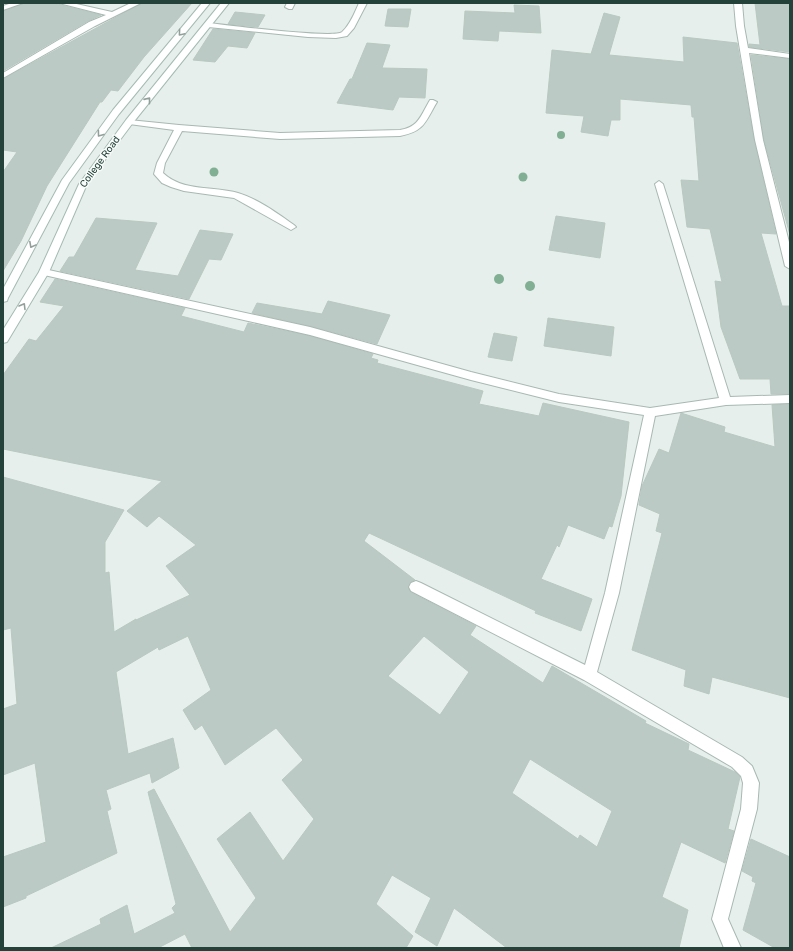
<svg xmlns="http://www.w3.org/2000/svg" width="793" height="951" font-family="Rubik,sans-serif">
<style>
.building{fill:#bbcac4;stroke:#b8c9c2;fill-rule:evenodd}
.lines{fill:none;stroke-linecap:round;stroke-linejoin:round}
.service-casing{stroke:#a8b8b2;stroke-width:2}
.minor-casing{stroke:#a8b8b2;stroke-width:2}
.secondary-casing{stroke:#a4bbb3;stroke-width:2}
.service{fill:#fff;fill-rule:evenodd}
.minor{fill:#fff;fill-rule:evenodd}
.secondary{fill:#fff;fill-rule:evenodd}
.tree{fill:#80af93}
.oneway{stroke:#92a09c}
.labels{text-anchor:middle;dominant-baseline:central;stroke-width:3;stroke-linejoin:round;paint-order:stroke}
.far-street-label{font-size:10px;fill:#24423a;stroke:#f7fbf9}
</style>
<rect width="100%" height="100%" fill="#e6efeb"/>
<path class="building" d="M24,3H53L101,15L88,21L3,71V11Z
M142,3H192L144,57L118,91L111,90L102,102H100L47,186L21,241L3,271V172L17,152L3,150V79Z
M755,3H790V52L749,47V44L760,45Z
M514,5L539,6L541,33L499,31L498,41L463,39L465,11L515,13Z
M388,9H411L408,27L385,26Z
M235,12L265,15L258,27L228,24Z
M604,13L620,17L609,55L684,62L683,37L737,43L754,140L776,234L761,233L782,306H790V394H771L770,379H740L721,327L715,281L722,282L710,229L687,227L681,180L699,181L694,117H692L691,105L620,99V120H611L608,136L581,132L584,116L546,113L552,50L591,54Z
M213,29L255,33L247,48L228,46L215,62L193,60Z
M367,43L390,45L382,68L427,69L425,98L399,97L393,110L337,103L350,79H352Z
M751,55L790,59V235L764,140Z
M556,216L605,223L600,258L549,250Z
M96,218L157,223L135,270L178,276L200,230L233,234L221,260L209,259L189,299L60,271L69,257H74Z
M55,279L185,308L181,316L244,332L248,323L310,336L373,354L371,358L378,360L377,363L483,391L479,404L539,416L543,403L629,422L621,496L612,527L609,526L604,539L568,525L559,547L557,545L541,579L592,599L581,631L535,613L536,611L369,533L364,541L415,580L410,582L408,586L410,592L476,626L470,635L543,683L552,666L646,721L645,723L689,744L688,750L735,772L740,777L728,829L734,831L725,863L681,842L662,897L688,910L679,948H507L454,908L437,946L415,932L431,898L392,875L376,904L413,936L406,948H192L185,934L158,948H51L101,924L100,919L127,905L134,934L175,913L172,908L176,904L148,792L154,789L230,932L256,898L217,839L250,812L283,861L314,819L282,780L303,760L276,728L225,765L202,725L195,730L183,710L211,690L188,636L159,650L158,647L116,672L128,754L173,738L179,768L152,783L150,773L106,790L111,809L107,811L117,853L26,896V898L3,907V857L46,842L35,763L3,775V709L17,704L11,628L3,630V477L124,510L105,542V573L109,572L114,632L136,619V620L190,595L166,566L196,545L159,516L147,527L127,511L162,481L3,449V375L29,339L36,341L64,306L40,302ZM424,636L469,672L440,715L388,676ZM530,759L612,811L597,847L580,835L578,839L512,793Z
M328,301L390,315L377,344L310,326L252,313L257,303L322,314Z
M548,318L614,327L611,356L544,346Z
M494,333L517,337L512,361L488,357Z
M790,404V698L712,677L709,694L684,686L686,670L632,650L662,533L656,531L660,514L639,505L642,486L659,449L669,453L681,413L725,427L724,432L775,447L772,405Z
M751,839L790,857V948H775L743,930L756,883L752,881L753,877L742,871Z"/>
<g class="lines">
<defs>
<path id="service" d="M287,3H295L292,9H289L285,7Z
M359,3H367L354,28L347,36L336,38L308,37L208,27L204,25L208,23C227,25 333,39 342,32C350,25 355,12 359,3Z
M430,100H433L437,102C425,122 425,131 400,136L280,139L182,131L165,163L163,173C183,192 214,186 238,193C258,199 277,213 294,225L296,227L291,230L234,198L184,191L171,187L162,183L154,174L157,163L174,130L129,124L125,122L129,120L179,125L280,133L400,130C419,127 421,115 430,100Z"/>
<path id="minor" d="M12,3H23L3,10V6Z
M59,3H72L112,12L131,3H141L95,26L3,78V73L89,22L106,15Z
M734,3H742L744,26L748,48L790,54V58L749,53L763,140L790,246V269L785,266L755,140L736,26Z
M659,181L663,184L730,397L790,395V403L726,405L655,416L619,593L597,672L742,757L752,766L759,783L757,809L728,919L741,948H724L712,919L741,809L743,783L741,776L732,767L584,680L411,591L409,587L411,583L416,581L421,583L585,665L605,593L644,415L559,402L471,380L310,335L44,275L39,272L44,269L310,327L471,372L559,394L650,408L719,398L655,184Z"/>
<path id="secondary" d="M202,3H210L119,114L69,183L8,298L7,301L3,302V289L62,180L113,110Z
M221,3H229L132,124L87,184L49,272L7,342L3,343V330L39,272L79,184L126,120Z"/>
</defs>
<use href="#service" class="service-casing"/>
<use href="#minor" class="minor-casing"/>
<use href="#secondary" class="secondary-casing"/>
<use href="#service" class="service"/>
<use href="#minor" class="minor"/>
<use href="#secondary" class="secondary"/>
</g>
<g class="tree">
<circle cx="561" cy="135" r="4"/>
<circle cx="214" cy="172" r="4.5"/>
<circle cx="523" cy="177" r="4.5"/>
<circle cx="499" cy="279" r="5"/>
<circle cx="530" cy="286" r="5"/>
</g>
<defs><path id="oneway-chevron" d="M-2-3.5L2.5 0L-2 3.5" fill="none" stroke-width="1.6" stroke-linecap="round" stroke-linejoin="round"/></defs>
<g class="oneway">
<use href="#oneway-chevron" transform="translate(181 33) rotate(130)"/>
<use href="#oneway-chevron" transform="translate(148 100) rotate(-51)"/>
<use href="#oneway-chevron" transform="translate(100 134) rotate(126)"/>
<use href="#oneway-chevron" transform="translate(32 245) rotate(118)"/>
<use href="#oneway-chevron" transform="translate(23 306) rotate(-59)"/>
</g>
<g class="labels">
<g class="far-street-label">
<text transform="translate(100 162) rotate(-54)">College Road</text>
</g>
</g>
<rect width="793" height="951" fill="none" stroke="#24423a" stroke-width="8"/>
</svg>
